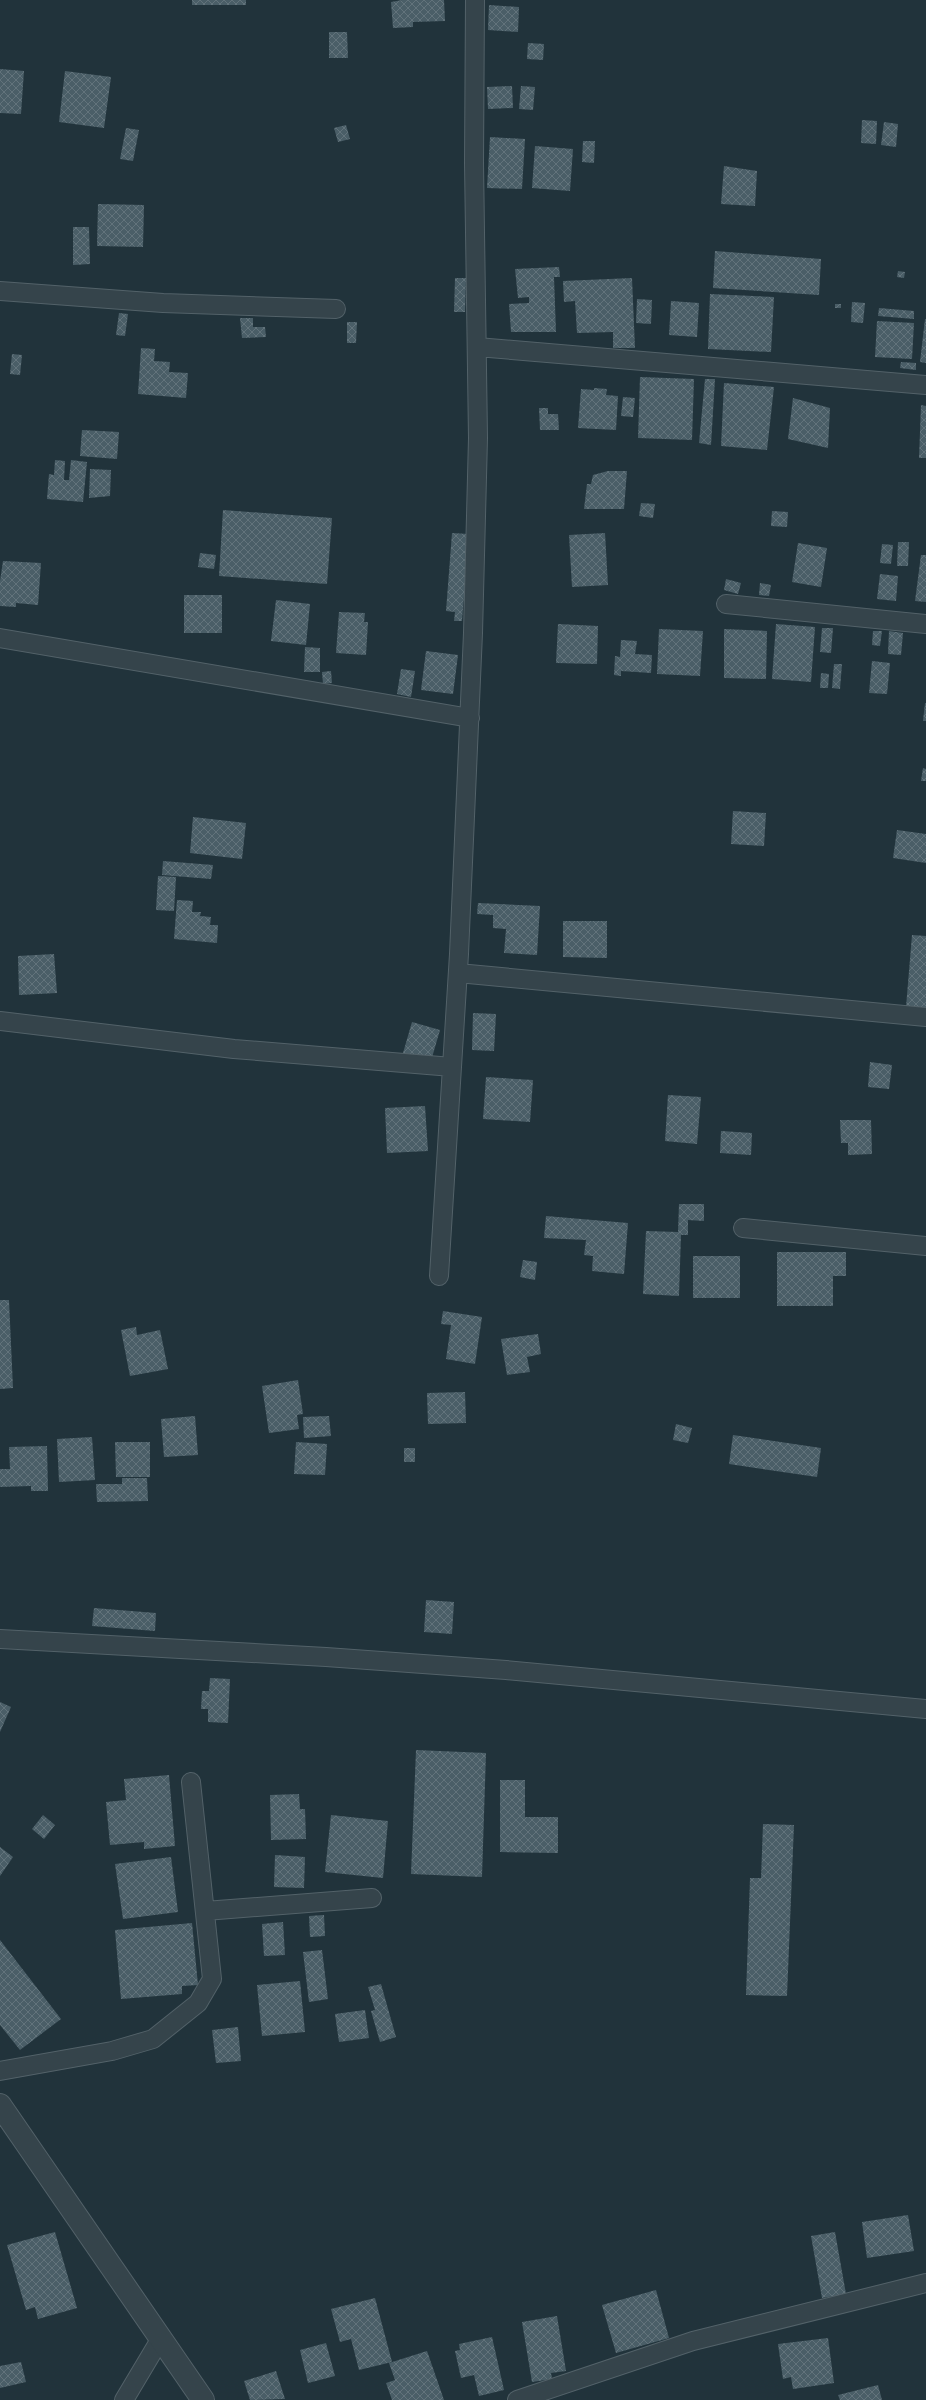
<svg xmlns="http://www.w3.org/2000/svg" width="926" height="2400" font-family="Manrope,sans-serif">
<style>
.building{fill:url(#building-cross-hatch)}
.lines{fill:none;stroke-linecap:round;stroke-linejoin:round}
.minor-casing{stroke:#536269;stroke-width:20}
.tertiary-casing{stroke:#536269;stroke-width:24}
.minor{stroke:#35444b;stroke-width:18}
.tertiary{stroke:#35444b;stroke-width:22}
</style>
<defs>
<pattern id="building-cross-hatch" width="8" height="8" patternUnits="userSpaceOnUse"><rect width="8" height="8" fill="#4a5e67"/><path d="M0 0l8 8M0 8l8-8" fill="none" stroke="#62737b"/></pattern>
</defs>
<rect width="100%" height="100%" fill="#21333b"/>
<path class="building" d="M192,0H246V5H192Z
M402,0H444L445,21L413,22V27L393,28L391,2Z
M489,5L519,7L518,32L488,30Z
M329,32H347L348,58H329Z
M528,43L544,44L543,60L527,59Z
M0,69L24,71L21,114L0,113Z
M65,71L111,77L104,128L59,122Z
M512,86L513,108L488,109L487,87Z
M521,86L535,87L533,110L519,109Z
M862,120L877,121L876,144L861,143Z
M884,122L898,124L896,147L881,145Z
M346,125L350,139L338,142L334,128Z
M126,128L139,130L133,161L120,159Z
M490,137L525,139L522,189L487,188Z
M583,141H595L594,163L582,162Z
M535,146L573,149L570,191L532,188Z
M724,166L757,171L755,206L721,204Z
M98,204L144,205L143,247L97,246Z
M73,227H89L90,264L73,265Z
M715,251L821,259L819,295L713,288Z
M559,267L560,277H554L556,332H511L509,304L529,303V297L518,298L515,269Z
M898,271L905,272L904,278L897,277Z
M455,278H466L465,312H454Z
M632,278L635,348H613V332L577,333L575,301L564,302L563,281Z
M710,294L774,297L771,352L708,349Z
M637,299L652,300L651,324L636,323Z
M671,301L699,303L697,337L669,335Z
M852,302L865,303L863,323L851,322Z
M835,304H841V308H835Z
M879,308L914,311V319L878,316Z
M119,313L128,314L125,336L116,335Z
M240,318H253V327H265L266,337L242,338Z
M925,319H926V363L920,362Z
M877,321L914,323L912,359L875,357Z
M347,322H357L356,343H347Z
M141,348L155,349L154,361L170,362L169,372L188,373L186,398L138,394Z
M12,354L22,355L20,375L10,374Z
M901,362L916,363V370L900,368Z
M640,377L694,379L692,440L638,438Z
M705,379H715L711,445L699,443Z
M724,383L774,387L767,450L721,446Z
M594,388L607,389L606,395L618,396L616,430L578,428L581,389L594,390Z
M623,397L635,398L633,417L621,416Z
M793,398L830,408L828,448L788,439Z
M921,405L926,406V458H919Z
M539,408H548V414H558L559,430H540Z
M82,430L119,432L117,459L80,456Z
M55,460L65,461L64,480H69L71,460L87,462L83,502L47,499L49,474L54,475Z
M90,469L111,470L110,496L89,498Z
M608,471H627L624,509H584L587,484H591L593,475Z
M641,503L655,504L653,518L639,516Z
M223,510L332,518L327,584L219,576Z
M772,511L788,512L787,527L771,526Z
M452,533L469,534L462,621H454L455,612L446,611Z
M605,533L608,585L572,587L569,535Z
M898,542H909L908,566H897Z
M798,543L827,548L821,587L792,582Z
M882,544L893,545L891,564L880,563Z
M200,553L216,555L214,569L198,567Z
M921,555H926V602L915,601Z
M3,561L41,563L38,605L16,603V607L0,606V581Z
M880,574L898,576L896,601L877,599Z
M726,579L741,583L738,594L724,590Z
M760,583L771,585L769,596L759,595Z
M184,595H222V633H184Z
M276,600L310,604L306,645L271,641Z
M339,612L365,613L364,622H368L366,655L336,653Z
M558,624L598,626L597,664L556,663Z
M776,624L815,627L811,682L772,679Z
M822,628H833L831,653L820,652Z
M659,629L703,631L700,676L657,674Z
M724,629L767,631L766,679L724,678Z
M873,631H882L880,646L872,645Z
M889,631L903,633L901,655L888,654Z
M621,640L637,641L635,654L652,655L651,673L621,671V676L614,675L615,656L620,657Z
M305,647L320,648V672H304Z
M426,651L458,655L453,694L421,690Z
M872,661L890,663L887,694L869,693Z
M834,664H842L840,689L832,688Z
M401,669L415,671L411,697L397,694Z
M331,671L332,683L323,684L322,672Z
M821,673L829,674L828,688H820Z
M925,703H926V721H923Z
M923,768L926,769V781H921Z
M733,811L766,813L764,846L731,844Z
M193,817L246,823L242,859L190,853Z
M897,830L926,834V863L893,858Z
M163,861L213,865L211,879L162,875Z
M158,876L176,877L174,911L156,910Z
M177,900L193,901L192,912H201L200,916L211,917L210,925H218L217,943L174,939Z
M478,903L540,906L537,955L504,953L506,929L493,928V915L477,914Z
M563,921H607V958L563,957Z
M912,935L926,936V1008L906,1007Z
M54,954L57,993L19,995L18,956Z
M473,1013L496,1014L494,1051L472,1050Z
M412,1022L440,1030L431,1061L403,1053Z
M870,1062L892,1065L889,1089L868,1087Z
M486,1077L533,1080L530,1122L483,1119Z
M668,1095L701,1097L697,1144L665,1141Z
M425,1106L428,1151L387,1153L385,1108Z
M840,1120H871L872,1154L848,1155V1143H841Z
M721,1131L752,1133L751,1155L720,1153Z
M679,1204H704V1221L688,1220V1235H681L679,1296L643,1294L646,1231L678,1232Z
M546,1216L628,1223L624,1274L592,1271L593,1256L584,1255L586,1240L544,1238Z
M777,1252H846V1276H833V1306H777Z
M693,1256H740V1298H693Z
M523,1260L537,1262L535,1280L520,1277Z
M0,1300H9L13,1388L0,1389Z
M443,1311L482,1317L475,1364L446,1359L451,1325L441,1324Z
M136,1327L137,1335L160,1330L168,1369L130,1376L121,1330Z
M538,1334L541,1354L527,1357L530,1372L507,1375L501,1339Z
M298,1380L303,1414L297,1415L299,1429L269,1433L262,1386Z
M465,1392L466,1423L428,1424L427,1393Z
M195,1416L198,1455L164,1457L161,1419Z
M329,1416L331,1436L304,1438L303,1417Z
M676,1424L692,1428L688,1443L673,1440Z
M733,1435L821,1448L817,1477L729,1464Z
M92,1437L95,1480L59,1482L57,1439Z
M115,1442H150V1477H116Z
M296,1442L327,1444L325,1475L294,1474Z
M47,1446L48,1491H31V1486L0,1487V1469H10L9,1447Z
M404,1448H415V1462H404Z
M122,1478H147L148,1501L97,1502L96,1484H122Z
M426,1600L454,1602L452,1634L424,1632Z
M94,1608L156,1613L155,1631L92,1626Z
M210,1678L230,1679L228,1723L208,1722V1709H201L202,1691H209Z
M0,1702L11,1707L0,1732Z
M416,1750L486,1753L482,1877L411,1874Z
M169,1775L175,1846L144,1849V1842L110,1845L106,1802L126,1800L124,1779Z
M500,1780H525V1817H558V1853L500,1852Z
M299,1794L300,1809H305L306,1839L271,1840L270,1795Z
M43,1815L55,1825L44,1839L32,1829Z
M331,1815L388,1821L383,1878L325,1872Z
M763,1824L794,1825L787,1996L746,1995L750,1878H761Z
M0,1847L13,1857L0,1876Z
M275,1855L305,1857L304,1888L274,1887Z
M171,1857L178,1912L123,1919L115,1864Z
M324,1915L325,1936L310,1937L309,1916Z
M283,1922L285,1955L264,1956L262,1924Z
M192,1923L198,1985L182,1986V1994L121,1999L115,1930Z
M0,1940L61,2019L20,2050L0,2025Z
M322,1950L328,1999L309,2002L303,1952Z
M300,1981L305,2032L262,2036L257,1985Z
M381,1984L396,2037L380,2042L371,2011L375,2010L368,1987Z
M365,2010L369,2038L339,2042L335,2014Z
M238,2027L241,2061L216,2063L212,2030Z
M908,2215L914,2251L867,2258L862,2222Z
M55,2232L77,2308L38,2319L35,2307L26,2310L7,2245Z
M835,2232L846,2294L822,2298L811,2236Z
M656,2290L669,2338L616,2353L602,2305Z
M375,2298L392,2362L359,2370L351,2339L340,2342L331,2309Z
M557,2316L566,2371L551,2373L552,2379L532,2382L522,2322Z
M492,2337L504,2390L479,2396L474,2375L461,2378L455,2351L460,2350L459,2344Z
M828,2338L834,2383L793,2389L791,2377L783,2379L778,2344Z
M326,2343L335,2376L308,2383L300,2350Z
M427,2351L444,2400H392L386,2383L395,2380L389,2363Z
M21,2362L26,2382L0,2388V2366Z
M276,2371L285,2399L250,2400L244,2381Z
M878,2385L882,2400H840L838,2395Z"/>
<g class="lines">
<defs>
<path id="minor" d="M0,291L163,303L336,309
M477,347L926,385
M726,604L926,624
M0,638L470,718
M458,973L926,1017
M0,1021L234,1049L452,1067
M743,1228L926,1246
M439,1276L459,954L473,633L478,438L474,163L475,0
M0,1639L326,1657L506,1670L926,1709
M205,1911L372,1898
M0,2071L112,2051L153,2039L198,2003L212,1979L191,1782
M124,2400L161,2338
M517,2400L693,2341L926,2283"/>
<path id="tertiary" d="M0,2105L203,2400"/>
</defs>
<use href="#minor" class="minor-casing"/>
<use href="#tertiary" class="tertiary-casing"/>
<use href="#minor" class="minor"/>
<use href="#tertiary" class="tertiary"/>
</g>
</svg>
